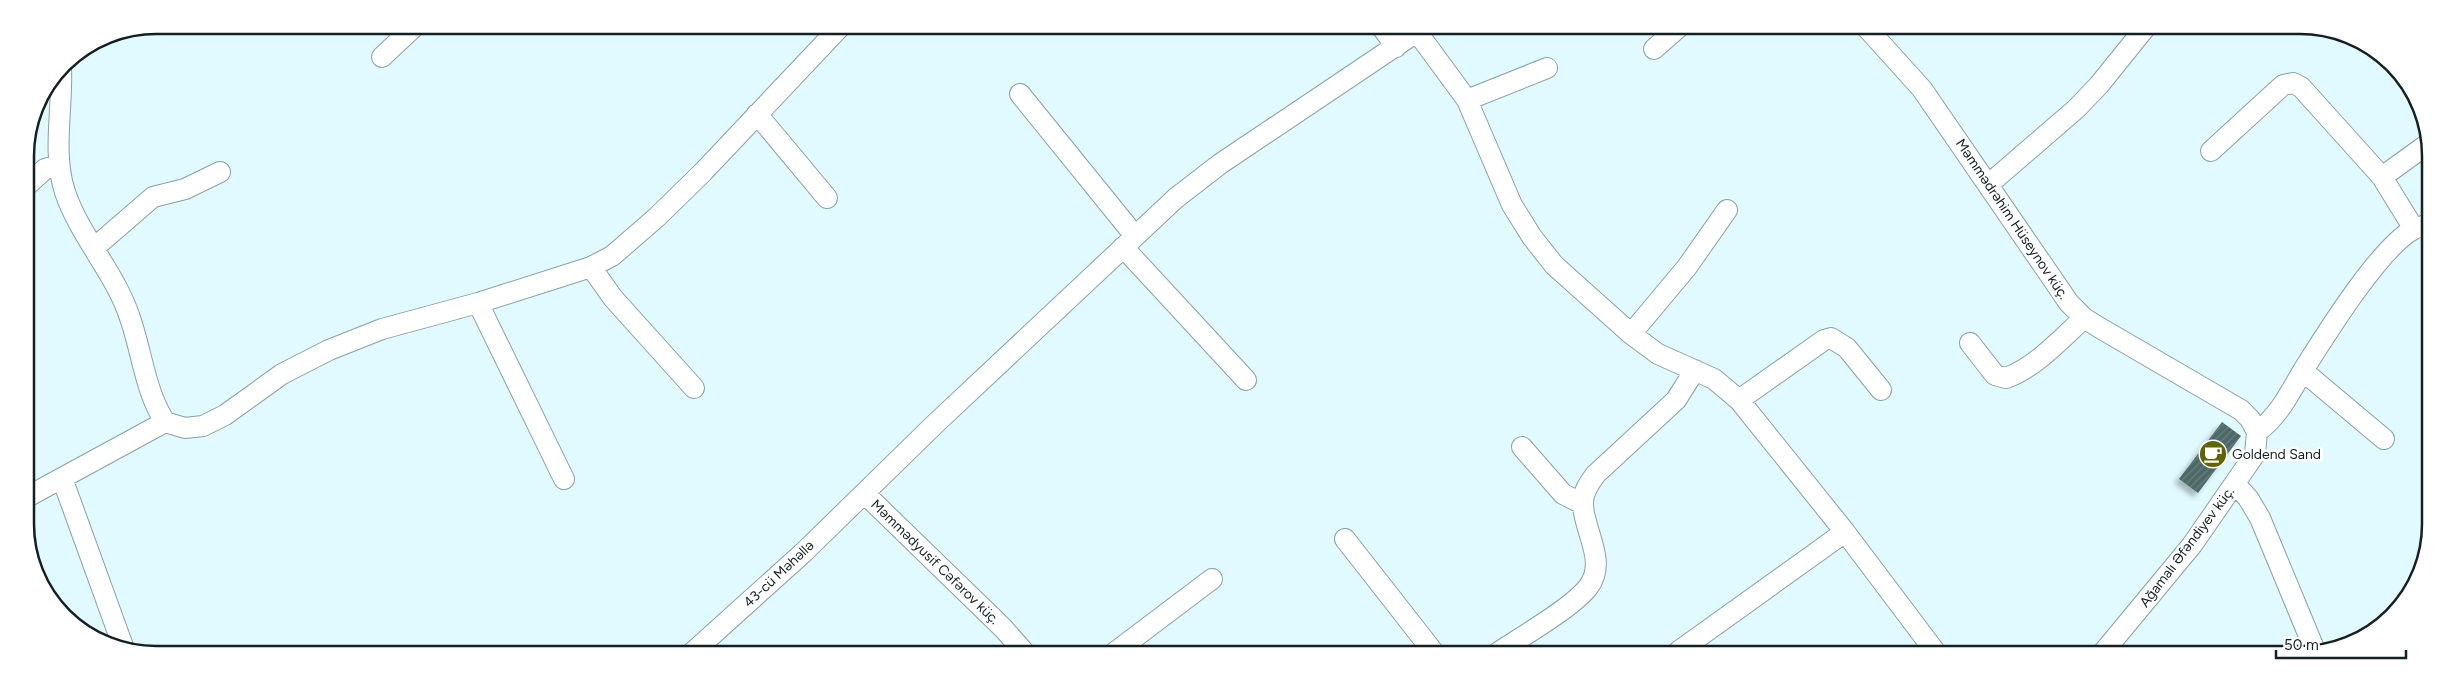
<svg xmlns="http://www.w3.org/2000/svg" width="2456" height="680" font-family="Figtree,sans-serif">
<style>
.building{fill:url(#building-hatch);filter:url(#shadow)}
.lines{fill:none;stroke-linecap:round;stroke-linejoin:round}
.street-casing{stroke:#85a2a8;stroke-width:22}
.street{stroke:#fff;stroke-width:20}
.labels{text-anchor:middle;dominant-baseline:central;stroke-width:5;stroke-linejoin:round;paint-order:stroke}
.street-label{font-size:14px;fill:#142022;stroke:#fff}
.poi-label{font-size:14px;fill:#142022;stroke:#fff;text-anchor:start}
.rim{fill:none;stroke:#142022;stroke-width:2.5}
</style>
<defs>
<pattern id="building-hatch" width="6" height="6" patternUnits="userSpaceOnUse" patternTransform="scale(1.25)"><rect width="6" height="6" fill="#4c6967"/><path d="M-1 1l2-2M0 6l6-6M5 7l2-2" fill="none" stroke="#677e7c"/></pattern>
<filter id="shadow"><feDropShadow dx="-4.5" dy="4.5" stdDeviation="2.5" flood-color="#0004"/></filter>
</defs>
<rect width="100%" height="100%" fill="#e1faff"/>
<path class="building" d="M2222,422L2241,436L2198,493L2179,479Z"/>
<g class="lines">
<defs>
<path id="street" d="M1381,26L1396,47
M1866,27L1922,89L2069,303L2084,318L2100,328L2241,410L2250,419L2257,432L2255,454L2192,545L2101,655
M1417,32L1467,100L1512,205L1532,237L1554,265L1631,334L1658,354L1714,379L1739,400L1845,532L1937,654
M1654,49L1679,27
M382,57L416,25
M61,67C63,108 52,153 65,192C80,237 115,272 130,318C142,352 145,391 165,422
M1020,94L1135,236
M1467,100L1547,68
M757,114L827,198
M2211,151L2283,85L2293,83L2301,87L2382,177L2414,229
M2382,177L2429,143
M1989,184L2076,109L2099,85L2145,28
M25,187L45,169L58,165
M1123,247L1246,380
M94,248L153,197L185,189L220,172
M591,267L613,298L694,388
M478,303L564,479
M1631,334L1687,267L1727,210
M1970,343L1995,375L2006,378C2036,367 2061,339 2084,318
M2303,371L2384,439
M1739,400L1824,340L1831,338L1847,348L1881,390
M2257,432C2280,415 2290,392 2304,369C2326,334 2380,247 2414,229C2418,227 2424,226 2429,224
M1522,447L1563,494L1583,504
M62,478L124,649
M2235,484L2248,498L2260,518L2316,653
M865,494L1003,628L1025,653
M27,497L165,422L185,428L203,426L225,415L282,374L329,350L382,329L478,303L591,267L612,256L657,217L703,172L841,26
M1345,539L1435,654
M1679,651L1845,532
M692,653L804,552L935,424L1176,198L1220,164L1424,27
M1114,653L1212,579
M1496,654C1519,638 1574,607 1589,586C1607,561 1584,531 1583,505C1582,493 1589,483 1596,474L1676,400L1695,370"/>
</defs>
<use href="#street" class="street-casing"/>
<use href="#street" class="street"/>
</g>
<defs>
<symbol id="cafe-disc" viewBox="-11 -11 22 22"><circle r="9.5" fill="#5f6501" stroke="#fff"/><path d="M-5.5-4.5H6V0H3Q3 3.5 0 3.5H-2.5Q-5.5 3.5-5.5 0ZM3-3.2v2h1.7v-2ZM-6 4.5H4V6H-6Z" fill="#fff"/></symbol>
</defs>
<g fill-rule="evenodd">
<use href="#cafe-disc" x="2197" y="438" width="32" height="32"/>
</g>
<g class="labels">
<g class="street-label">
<text transform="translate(2012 219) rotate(56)">Məmmədrəhim Hüseynov küç.</text>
<text transform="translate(2187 547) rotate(-53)">Ağamalı Əfəndiyev küç.</text>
<text transform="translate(935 562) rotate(44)">Məmmədyusif Cəfərov küç.</text>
<text transform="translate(779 574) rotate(-43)">43-cü Məhəllə</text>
</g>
<g class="poi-label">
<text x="2232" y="454">Goldend Sand</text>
</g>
</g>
<path d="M0 0H2456V680H0ZM156 34H2300A122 122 0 0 1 2422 156V524A122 122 0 0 1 2300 646H156A122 122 0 0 1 34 524V156A122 122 0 0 1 156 34Z" fill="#fff" fill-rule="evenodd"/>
<path class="rim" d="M156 34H2300A122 122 0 0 1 2422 156V524A122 122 0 0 1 2300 646H156A122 122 0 0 1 34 524V156A122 122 0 0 1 156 34Z"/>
<path d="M2276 650v8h130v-8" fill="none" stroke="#142022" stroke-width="2.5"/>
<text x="2284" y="650" font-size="15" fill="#142022" stroke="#ffffff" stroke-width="4" paint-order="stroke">50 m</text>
</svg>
